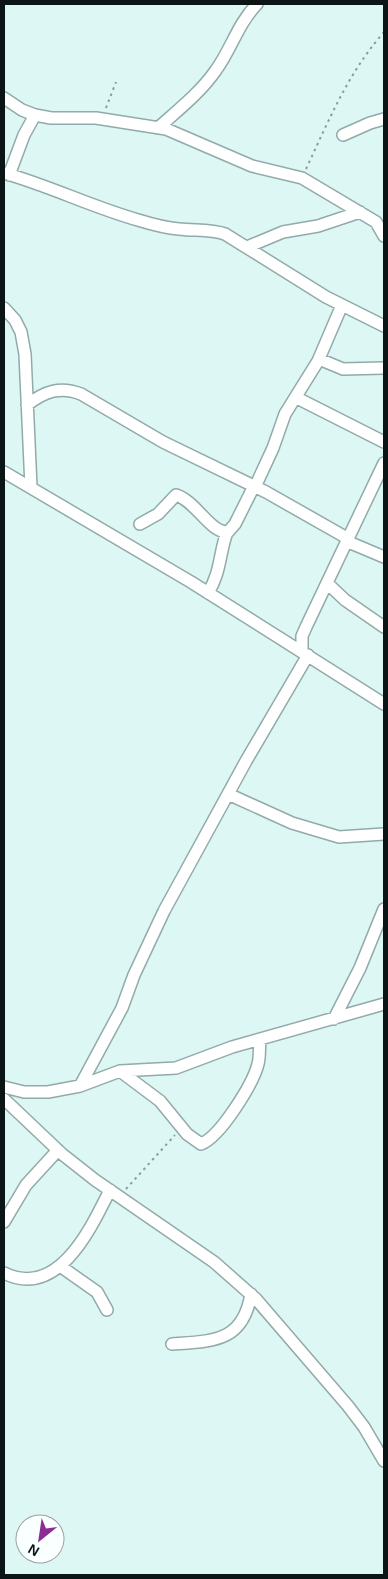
<svg xmlns="http://www.w3.org/2000/svg" width="388" height="1579" font-family="Arial,sans-serif">
<style>
.lines{fill:none;stroke-linecap:round;stroke-linejoin:round}
.minor-casing{stroke:#92aaa9;stroke-width:14}
.path{stroke:#899c9b;stroke-width:2;stroke-dasharray:2.5 4;stroke-linecap:butt}
.minor{stroke:#fff;stroke-width:11}
</style>
<rect width="100%" height="100%" fill="#ddf7f5"/>
<g class="lines">
<defs>
<path id="minor" d="M4,98L22,110L35,115L51,118H96L166,129L252,166L302,178L376,222L384,236
M158,128C178,110 201,92 216,70C232,48 237,25 257,4
M343,135L370,123L384,119
M4,173C50,186 92,207 138,220C151,224 166,228 179,229C195,231 210,229 225,234L326,297L384,326
M9,175L24,135L35,115
M247,247L283,232L318,226L360,212
M4,308L15,320L21,332L25,354L31,487
M319,359L343,369L384,368
M297,398L384,442
M27,405C45,391 60,386 81,394L163,442L266,492L347,538
M4,472L191,582L384,704
M255,487L273,448L285,414L318,361L342,305
M140,524L158,514L176,495C196,501 210,533 228,532L235,524L254,486
M346,541L384,557
M327,583L345,600L384,627
M208,593C221,572 219,554 227,532
M302,652V636L306,627L384,463
M228,794L292,823L339,837L384,834
M334,1019L360,968L384,909
M120,1071L160,1101L187,1134L201,1144C220,1137 253,1084 258,1064C260,1057 259,1048 260,1040
M80,1086L122,1008L134,975L164,911L246,761L308,655
M4,1087L24,1092H48L80,1086L120,1071L176,1068L232,1047L384,1004
M4,1099L62,1154L95,1180L214,1262L256,1299L348,1406L364,1427L384,1461
M4,1222L26,1185L58,1150
M60,1266L97,1292L107,1310
M4,1273C58,1300 91,1228 110,1190
M172,1344C214,1341 243,1342 251,1294"/>
</defs>
<use href="#minor" class="minor-casing"/>
<path class="path" d="M106,108L116,82
M306,169C329,120 348,73 384,32
M126,1189L175,1135"/>
<use href="#minor" class="minor"/>
</g>
<rect width="388" height="1579" fill="none" stroke="#0c1515" stroke-width="10"/>
<g transform="translate(40 1539) rotate(210)"><circle r="24" fill="#faffff" stroke="#9ba1a1"/>
<path d="M0-4L9 19L0 12L-9 19Z" fill="#8c2d97"/>
<text y="-8" font-size="14" font-weight="bold" text-anchor="middle" fill="#0c1515">N</text>
</g>
</svg>
